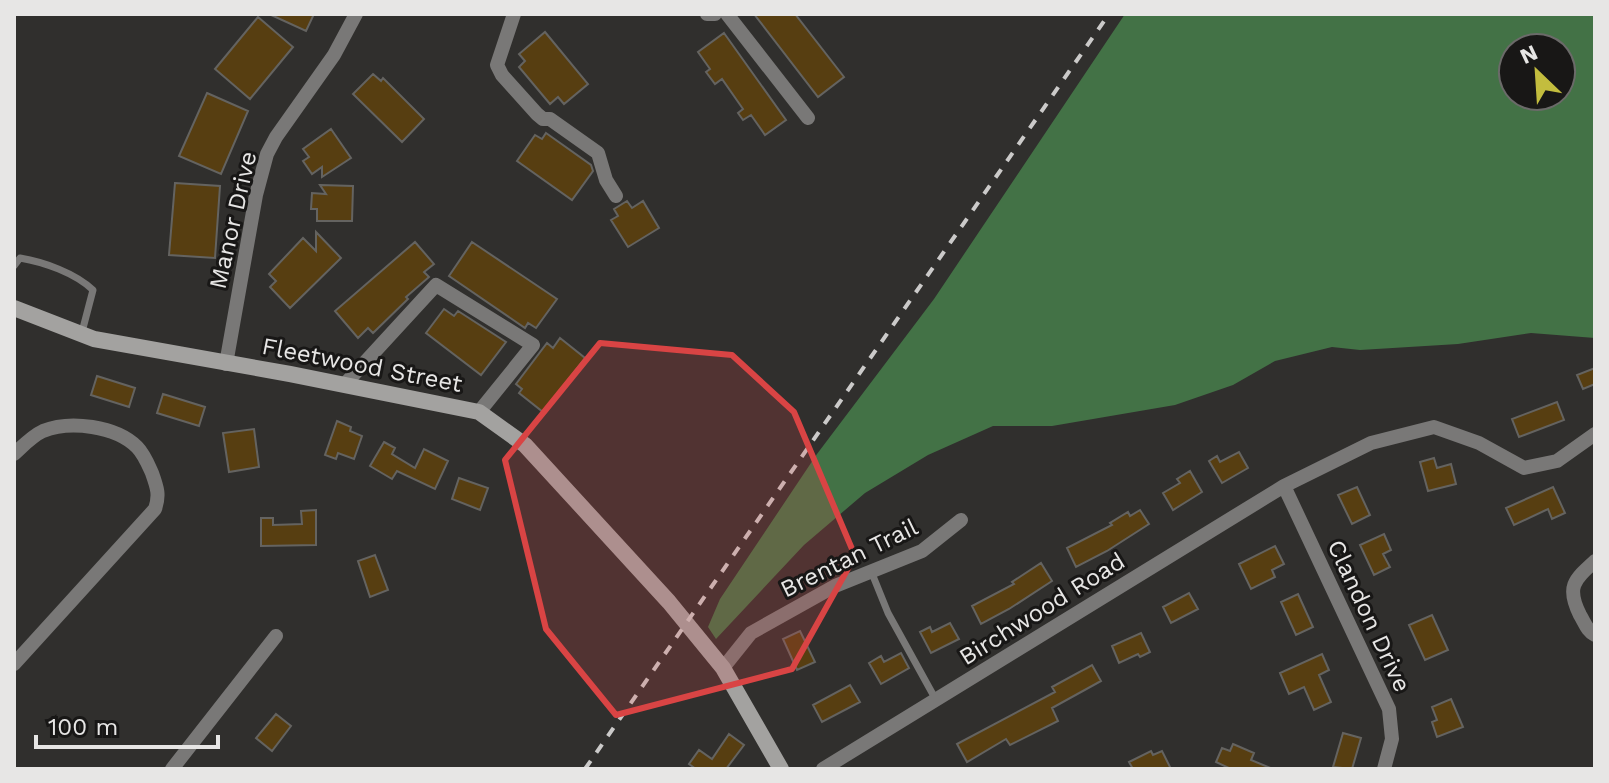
<svg xmlns="http://www.w3.org/2000/svg" width="1609" height="783" font-family="'Work Sans',sans-serif">
<style>
.forest{fill:#437246;fill-rule:evenodd}
.building{fill:#573e11;stroke:#646360;stroke-width:2}
.lines{fill:none;stroke-linecap:round;stroke-linejoin:round}
.lane{stroke:#797877;stroke-width:7}
.street{stroke:#797877;stroke-width:14}
.secondary{stroke:#a3a2a0;stroke-width:16}
.rail{stroke:#cbcac9;stroke-width:4;stroke-dasharray:10 10;stroke-linecap:butt}
.marked{fill:#d94444;fill-opacity:0.2;stroke:#d94444;stroke-width:6;stroke-linejoin:round}
.labels{text-anchor:middle;dominant-baseline:central;stroke-width:6;stroke-linejoin:round;paint-order:stroke}
.street-label{font-size:24px;fill:#e7e6e5;stroke:#181716}
</style>
<rect width="100%" height="100%" fill="#302f2d"/>
<path class="forest" d="M1125,14H1595V338L1531,333L1458,344L1360,350L1332,347L1275,361L1233,385L1175,405L1052,426H993L928,455L865,493L804,545L716,639L708,627L720,599L817,454L934,299ZM1513,48H1561V96H1513Z"/>
<path class="building" d="M269,14H314L306,31Z
M754,14H795L844,77L818,97Z
M258,17L293,47L250,99L215,69Z
M545,32L588,84L564,104L558,97L550,104L519,67L525,61L519,54Z
M724,33L786,120L765,135L751,115L743,120L738,113L743,109L722,79L715,84L706,72L710,69L698,52Z
M373,74L381,81L383,78L424,119L402,142L353,94Z
M207,93L248,111L221,174L179,156Z
M331,129L351,158L322,177V167L312,174L303,161L309,157L303,149Z
M546,133L591,165L593,171L572,200L517,161L535,135L542,139Z
M175,183L220,186L215,258L169,255Z
M320,185L353,186L352,221H317V209H311L312,193L326,194Z
M627,201L632,208L643,201L659,228L628,247L611,220L618,216L614,209Z
M316,232L341,258L290,308L270,287L276,281L269,274L303,238L316,251Z
M415,242L434,264L424,272L429,277L406,297L408,299L373,333L368,328L358,338L335,311Z
M472,242L557,299L536,328L528,323L525,328L449,276Z
M444,309L454,316L458,311L506,342L481,375L426,333Z
M560,338L585,358L543,412L519,393L522,389L516,384L547,343L553,348Z
M1595,368V384L1583,389L1577,375Z
M97,376L135,388L129,407L91,395Z
M163,394L205,407L199,426L157,413Z
M1557,402L1564,420L1519,437L1512,419Z
M337,421L351,427L350,431L362,436L354,459L338,453L336,459L325,455Z
M254,429L259,467L229,472L223,433Z
M384,442L395,448L392,454L415,468L424,449L448,461L435,489L397,471L392,479L370,466Z
M1239,452L1248,468L1222,483L1209,461L1217,456L1220,462Z
M1434,458L1437,468L1451,464L1456,484L1428,491L1420,462Z
M1190,471L1202,492L1173,510L1163,493L1180,483L1177,479Z
M459,478L488,488L480,510L452,499Z
M1357,487L1370,515L1352,524L1338,495Z
M1553,487L1565,513L1552,519L1548,509L1514,525L1506,508Z
M316,510V545L261,546V518H273V525L302,524L301,511Z
M1140,510L1149,524L1107,551L1076,567L1067,548L1112,525L1110,523L1128,512L1130,516Z
M1384,534L1391,550L1383,554L1390,567L1374,575L1360,545Z
M1275,546L1284,564L1272,570L1275,577L1251,589L1239,564Z
M375,555L388,590L370,597L358,561Z
M1041,563L1052,581L1009,609L981,624L972,606L1014,584L1012,582Z
M1189,593L1198,609L1171,623L1163,607Z
M1298,594L1313,627L1296,635L1281,602Z
M1432,615L1448,650L1425,660L1409,625Z
M950,623L959,639L931,653L920,632L930,627L932,632Z
M800,631L815,662L797,670L783,639Z
M1141,633L1150,652L1140,657L1138,654L1119,663L1112,646Z
M901,653L909,668L881,684L869,663L881,656L884,662Z
M1322,654L1329,670L1319,675L1331,702L1314,710L1304,687L1289,694L1280,673Z
M1092,665L1101,681L1052,708L1058,721L1010,745L1006,739L967,762L957,744L1055,692L1052,687Z
M850,685L860,702L822,722L813,705Z
M1451,699L1463,727L1437,737L1432,722L1437,720L1432,707Z
M276,714L291,726L272,751L256,738Z
M1343,733L1361,738L1352,769L1333,767Z
M729,734L744,745L726,769H696L689,764L699,750L712,759Z
M1233,744L1254,753L1251,760L1273,769H1231L1216,762L1222,748L1230,751Z
M1151,751L1153,755L1162,751L1171,769H1133L1129,762Z"/>
<g class="lines">
<path class="lane" d="M14,266L20,258C44,262 75,273 93,290L82,332
M871,571L888,613L936,700"/>
<path class="street" d="M514,14L497,65L502,75L537,114L543,119H550L598,153L606,180L616,196
M707,14H715
M727,14L808,118
M226,364L256,195L267,154L276,137L334,55L356,14
M345,384L436,285L533,345L479,412
M14,454C23,446 32,436 43,431C70,420 116,426 137,447C144,454 148,464 152,473C157,487 160,495 155,509L14,664
M1284,486L1389,709L1392,739L1384,769
M1595,561C1574,580 1566,587 1580,615C1585,623 1587,631 1595,635
M723,668L751,633L835,586L922,551L961,520
M172,769L276,636
M823,769L1284,486L1371,443L1434,427L1479,443L1524,468L1557,461L1595,434"/>
<path class="secondary" d="M14,308L94,339L290,374L479,412L525,445L669,602L723,668L781,769"/>
<path class="rail" d="M585,769L1109,14"/>
</g>
<path class="marked" d="M600,343L732,355L794,412L855,556L792,669L616,715L546,629L505,460Z"/>
<g class="labels">
<g class="street-label">
<text transform="translate(233 220) rotate(-77)">Manor Drive</text>
<text transform="translate(362 365) rotate(11)">Fleetwood Street</text>
<text transform="translate(849 558) rotate(-26)">Brentan Trail</text>
<text transform="translate(1042 609) rotate(-32)">Birchwood Road</text>
<text transform="translate(1369 616) rotate(65)">Clandon Drive</text>
</g>
</g>
<rect width="1609" height="783" fill="none" stroke="#e7e6e5" stroke-width="32"/>
<g transform="translate(1537 72) rotate(335)"><circle r="38" fill="#181716" stroke="#6b6a69" stroke-width="2"/>
<path d="M0-6L14 30L0 20L-14 30Z" fill="#c3bd3e"/>
<text y="-12" font-size="22" font-weight="bold" text-anchor="middle" fill="#e7e6e5">N</text>
</g>
<path d="M36 735v12h182v-12" fill="none" stroke="#e7e6e5" stroke-width="4"/>
<text x="48" y="735" font-size="24" fill="#e7e6e5" stroke="#181716" stroke-width="6" paint-order="stroke">100 m</text>
</svg>
